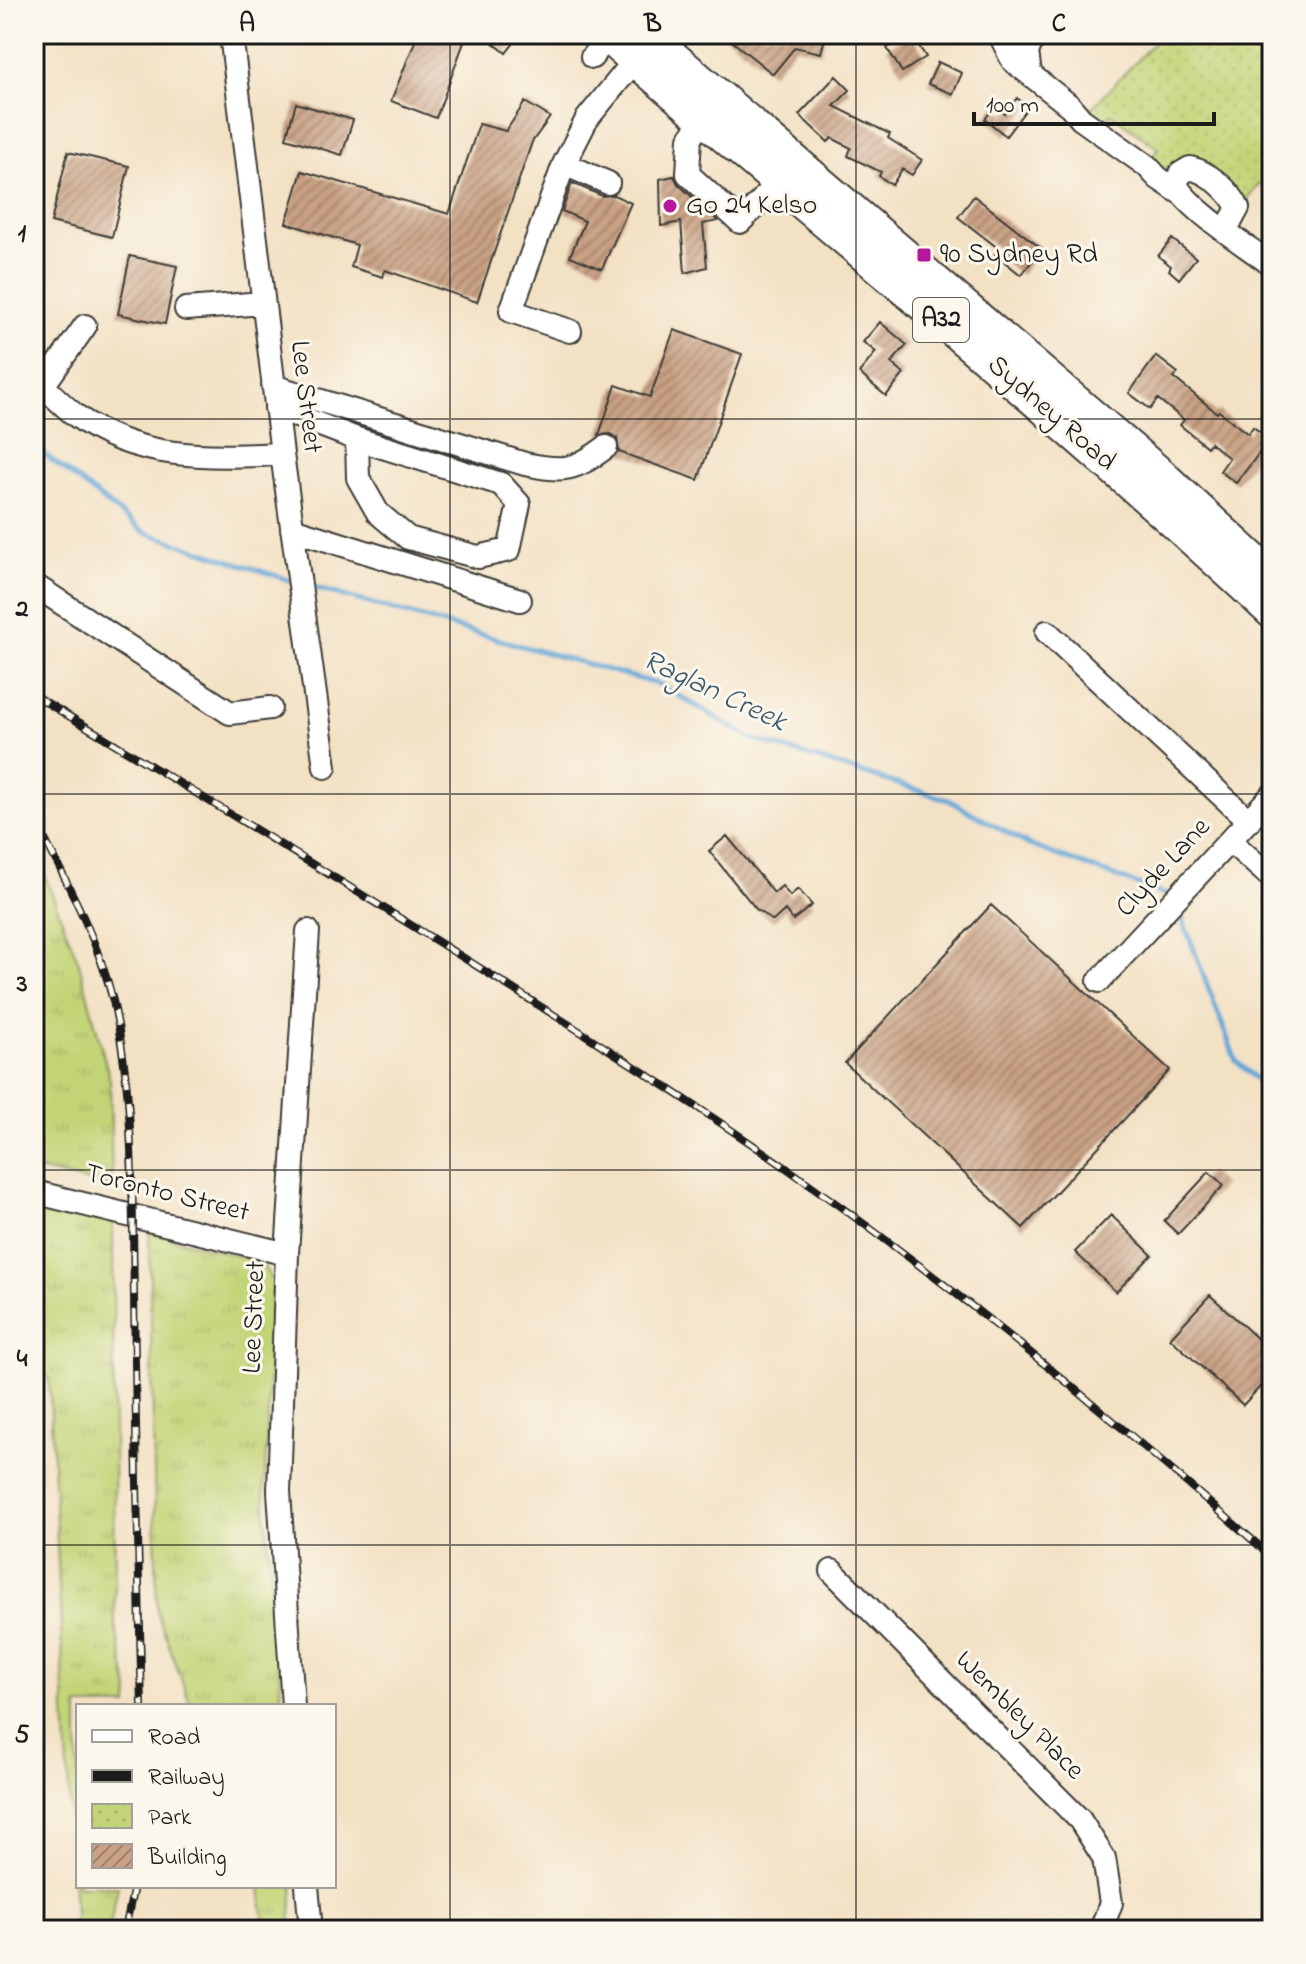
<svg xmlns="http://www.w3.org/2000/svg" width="1306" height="1964" font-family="'Indie Flower',sans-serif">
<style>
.grass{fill:url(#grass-tufts);stroke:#707849;stroke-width:2}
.park{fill:url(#park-dots);stroke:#707849;stroke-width:2}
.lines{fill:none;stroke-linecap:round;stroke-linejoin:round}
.stream{stroke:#63a5d7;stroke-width:5}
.building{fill:url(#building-hatch)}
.minor-casing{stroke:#3c3a35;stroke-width:26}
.highway-casing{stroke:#3c3a35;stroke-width:36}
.minor{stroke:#fff;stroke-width:22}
.highway{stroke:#fff;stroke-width:32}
.rail-casing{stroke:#1c1c1c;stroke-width:8}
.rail{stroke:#fbf7ec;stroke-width:5;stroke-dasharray:15;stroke-linecap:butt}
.grid{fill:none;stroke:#1c1c1c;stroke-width:2;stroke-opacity:0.55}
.poi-dot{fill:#b5179e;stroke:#fbf7ec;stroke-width:3}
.labels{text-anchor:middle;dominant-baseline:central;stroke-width:6;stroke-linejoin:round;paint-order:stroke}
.shield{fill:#fbf7ec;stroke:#5f5e5a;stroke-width:2}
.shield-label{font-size:26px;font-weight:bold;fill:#1c1c1c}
.poi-label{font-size:28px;fill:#1c1c1c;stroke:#fbf7ec;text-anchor:start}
.street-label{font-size:28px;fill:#1c1c1c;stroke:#fbf7ec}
.water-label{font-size:30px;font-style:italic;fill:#3c5a70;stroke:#fbf7ec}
.neatline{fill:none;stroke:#1c1c1c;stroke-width:3}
.grid-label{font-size:26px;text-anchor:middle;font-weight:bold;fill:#1c1c1c}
</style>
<defs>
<pattern id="grass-tufts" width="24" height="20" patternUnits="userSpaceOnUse" patternTransform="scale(2)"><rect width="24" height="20" fill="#c3d476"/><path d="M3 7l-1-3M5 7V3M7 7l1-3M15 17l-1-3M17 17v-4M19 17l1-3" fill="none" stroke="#a7b566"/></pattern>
<pattern id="park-dots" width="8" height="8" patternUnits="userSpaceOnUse" patternTransform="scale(2)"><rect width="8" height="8" fill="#c3d476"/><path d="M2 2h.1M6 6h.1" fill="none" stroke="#a7b566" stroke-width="1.8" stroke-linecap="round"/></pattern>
<pattern id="building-hatch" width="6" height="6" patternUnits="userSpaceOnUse" patternTransform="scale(2)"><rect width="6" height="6" fill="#c9a184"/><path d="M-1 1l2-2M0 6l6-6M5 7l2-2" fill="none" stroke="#a2826b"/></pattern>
</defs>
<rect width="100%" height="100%" fill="#fbf7ec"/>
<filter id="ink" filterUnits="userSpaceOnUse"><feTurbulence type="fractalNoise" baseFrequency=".0125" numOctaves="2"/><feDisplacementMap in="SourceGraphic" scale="16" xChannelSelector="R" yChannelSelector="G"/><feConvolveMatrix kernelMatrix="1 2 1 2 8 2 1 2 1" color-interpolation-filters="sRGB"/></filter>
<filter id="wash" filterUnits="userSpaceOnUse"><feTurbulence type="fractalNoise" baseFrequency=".006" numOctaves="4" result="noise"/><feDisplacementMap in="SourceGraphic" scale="32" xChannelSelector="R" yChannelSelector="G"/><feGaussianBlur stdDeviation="1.8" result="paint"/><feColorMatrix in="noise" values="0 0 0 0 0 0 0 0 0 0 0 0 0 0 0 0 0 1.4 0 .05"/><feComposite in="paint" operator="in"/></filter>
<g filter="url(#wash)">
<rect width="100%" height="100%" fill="#f3e1c4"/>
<path class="grass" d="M34,848L79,963L110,1080L112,1187L34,1169Z
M49,1207L113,1221L115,1625L129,1690L128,1706H78V1886H118L109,1930H72L75,1917L49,1378L34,1367V1211Z
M149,1232L260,1262L274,1281L264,1493L282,1706H191L157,1612Z
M260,1886H294L290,1924C280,1930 274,1932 264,1925Z"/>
<path class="park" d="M1162,34H1272V171L1238,208L1233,197L1174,169L1147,166L1158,148L1111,114L1098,131L1081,119Z"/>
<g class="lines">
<path class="stream" d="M34,446L144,532L292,581
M305,585L661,685L750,738L949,800L1029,845L1169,896
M1177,905L1236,1061L1272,1093"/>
</g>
<g id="blocks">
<path class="building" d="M418,34H467L436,118L391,101Z
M482,34H521L506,53Z
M723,34H826L821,53L795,47L773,74Z
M911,34L926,57L902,72L887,48Z
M938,62L962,73L953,94L928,84Z
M836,76L850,90L834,106L890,134L888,138L922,160L912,175L902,169L892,185L879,176L881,172L848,156L851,148L832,138L828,142L799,115Z
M1017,98L1028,107L1006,136L985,119L995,106L1005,114Z
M525,102L550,117L532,142L477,302L385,270L383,277L351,267L357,245L286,223L302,171L449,214L479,124L506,131Z
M296,103L353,120L342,155L286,138Z
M68,152L129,166L112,237L51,222Z
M674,176L678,184L718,221L703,224L707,267L685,273L681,222L661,226L660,179Z
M572,183L602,196L614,195L631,203L602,269L570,256L585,221L562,211Z
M974,196L1042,249L1021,275L995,254L999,249L958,217Z
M1172,239L1196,258L1179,279L1169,270L1171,266L1158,256Z
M130,256L177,266L165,324L118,314Z
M880,322L907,345L891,363L904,374L886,396L859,373L876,352L863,342Z
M674,330L742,354L698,480L619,452L617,438L611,434L599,435L616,385L650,397Z
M1156,356L1178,373L1174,378L1217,413L1219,411L1248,434L1253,427L1270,439L1236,483L1220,471L1229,458L1210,443L1207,447L1180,425L1184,420L1158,399L1150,409L1129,393Z
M727,836L774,893L782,886L790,896L798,889L812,905L793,920L785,910L773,921L756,909L709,851Z
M991,905L1170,1070L1023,1228L845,1063Z
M1209,1172L1224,1185L1178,1234L1164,1221Z
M1111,1215L1152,1255L1116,1292L1075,1252Z
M1210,1295L1272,1352V1374L1243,1405L1170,1338Z"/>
</g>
</g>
<g filter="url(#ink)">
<use href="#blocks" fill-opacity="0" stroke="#3c3a35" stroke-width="2"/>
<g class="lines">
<defs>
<path id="minor" d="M231,34L282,454L325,767
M1002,34L1003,41L1013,61L1070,106L1081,119L1147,166L1158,178L1182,194
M592,57L608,36
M1030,73L1027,53L1034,34
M703,119L690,138L688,174L740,222L763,199L776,182
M564,164L608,183
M1226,230L1238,208C1230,190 1208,172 1190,168L1180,174L1176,185C1191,211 1247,246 1272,265
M186,309L263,303
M570,331L511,311L564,164L587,119L635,60
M34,378C48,390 61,404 75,415C137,461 209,457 282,454
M43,386L85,326
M273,386L525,464C564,472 574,471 606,447
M276,408L357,439L501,484L519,504L509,550L478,557L408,538L378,513L358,478L357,439
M292,529L520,600
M34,585L230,713L270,708
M1047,632L1249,821
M1230,841L1272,878
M1099,981L1272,795
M34,1192L287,1254
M832,1571L1080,1820L1104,1858L1111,1903L1101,1930
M293,1706L279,1491L287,1254L308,931
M307,1886L311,1930"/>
<path id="highway" d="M605,34C827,227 1057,411 1272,612
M646,34L1159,473L1272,577"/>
</defs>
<use href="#minor" class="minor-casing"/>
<use href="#highway" class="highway-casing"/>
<use href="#minor" class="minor"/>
<use href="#highway" class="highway"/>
<defs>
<path id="rail" d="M34,695C188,788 342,881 494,977C605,1047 716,1117 823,1194C980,1307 1127,1430 1272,1557
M34,818C64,877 97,936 113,1001C135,1097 132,1197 134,1295C136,1432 138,1569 142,1706
M125,1930L134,1886"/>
</defs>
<use href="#rail" class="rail-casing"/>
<use href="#rail" class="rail"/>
</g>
</g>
<path class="grid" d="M450,34V1930M856,34V1930M34,419H1272M34,794H1272M34,1170H1272M34,1545H1272"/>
<g class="poi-dot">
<circle cx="670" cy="206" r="8"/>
<rect x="916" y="247" width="16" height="16" rx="4"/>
</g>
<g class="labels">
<rect class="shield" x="913" y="298" width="56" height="44" rx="6"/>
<g class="shield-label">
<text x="941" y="320">A32</text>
</g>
<g class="poi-label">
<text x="686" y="206">Go 24 Kelso</text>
<text x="940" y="255">90 Sydney Rd</text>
</g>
<g class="street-label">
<text transform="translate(305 397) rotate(83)">Lee Street</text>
<text transform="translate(1051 414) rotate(41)">Sydney Road</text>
<text transform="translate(1164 868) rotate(-47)">Clyde Lane</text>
<text transform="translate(167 1194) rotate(14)">Toronto Street</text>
<text transform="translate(255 1317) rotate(-88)">Lee Street</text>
<text transform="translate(1019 1716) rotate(45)">Wembley Place</text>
</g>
<g class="water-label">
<text transform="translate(714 692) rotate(25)">Raglan Creek</text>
</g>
</g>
<rect width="1306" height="1964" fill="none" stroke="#fbf7ec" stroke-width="88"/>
<rect x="76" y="1704" width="260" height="184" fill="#fbf7ec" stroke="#a29f99" stroke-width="2"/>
<rect x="92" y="1730" width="40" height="12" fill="#ffffff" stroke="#a29f99" stroke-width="2"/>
<text x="148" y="1744" font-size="24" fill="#1c1c1c">Road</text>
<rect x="92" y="1770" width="40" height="12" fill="#1c1c1c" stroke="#a29f99" stroke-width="2"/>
<text x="148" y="1784" font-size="24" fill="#1c1c1c">Railway</text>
<rect x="92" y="1804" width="40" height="24" fill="url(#park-dots)" stroke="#a29f99" stroke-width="2"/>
<text x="148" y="1824" font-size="24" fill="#1c1c1c">Park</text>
<rect x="92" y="1844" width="40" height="24" fill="url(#building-hatch)" stroke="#a29f99" stroke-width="2"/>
<text x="148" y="1864" font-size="24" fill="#1c1c1c">Building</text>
<path d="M974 112v12h240v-12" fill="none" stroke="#1c1c1c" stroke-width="4"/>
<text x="986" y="112" font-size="24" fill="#1c1c1c" stroke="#fbf7ec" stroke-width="6" paint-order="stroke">100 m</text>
<rect x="44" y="44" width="1218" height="1876" class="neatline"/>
<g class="grid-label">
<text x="247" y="31">A</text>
<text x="653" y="31">B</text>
<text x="1059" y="31">C</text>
<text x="22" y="241">1</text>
<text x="22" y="616">2</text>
<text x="22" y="991">3</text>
<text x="22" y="1366">4</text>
<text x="22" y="1742">5</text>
</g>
</svg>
